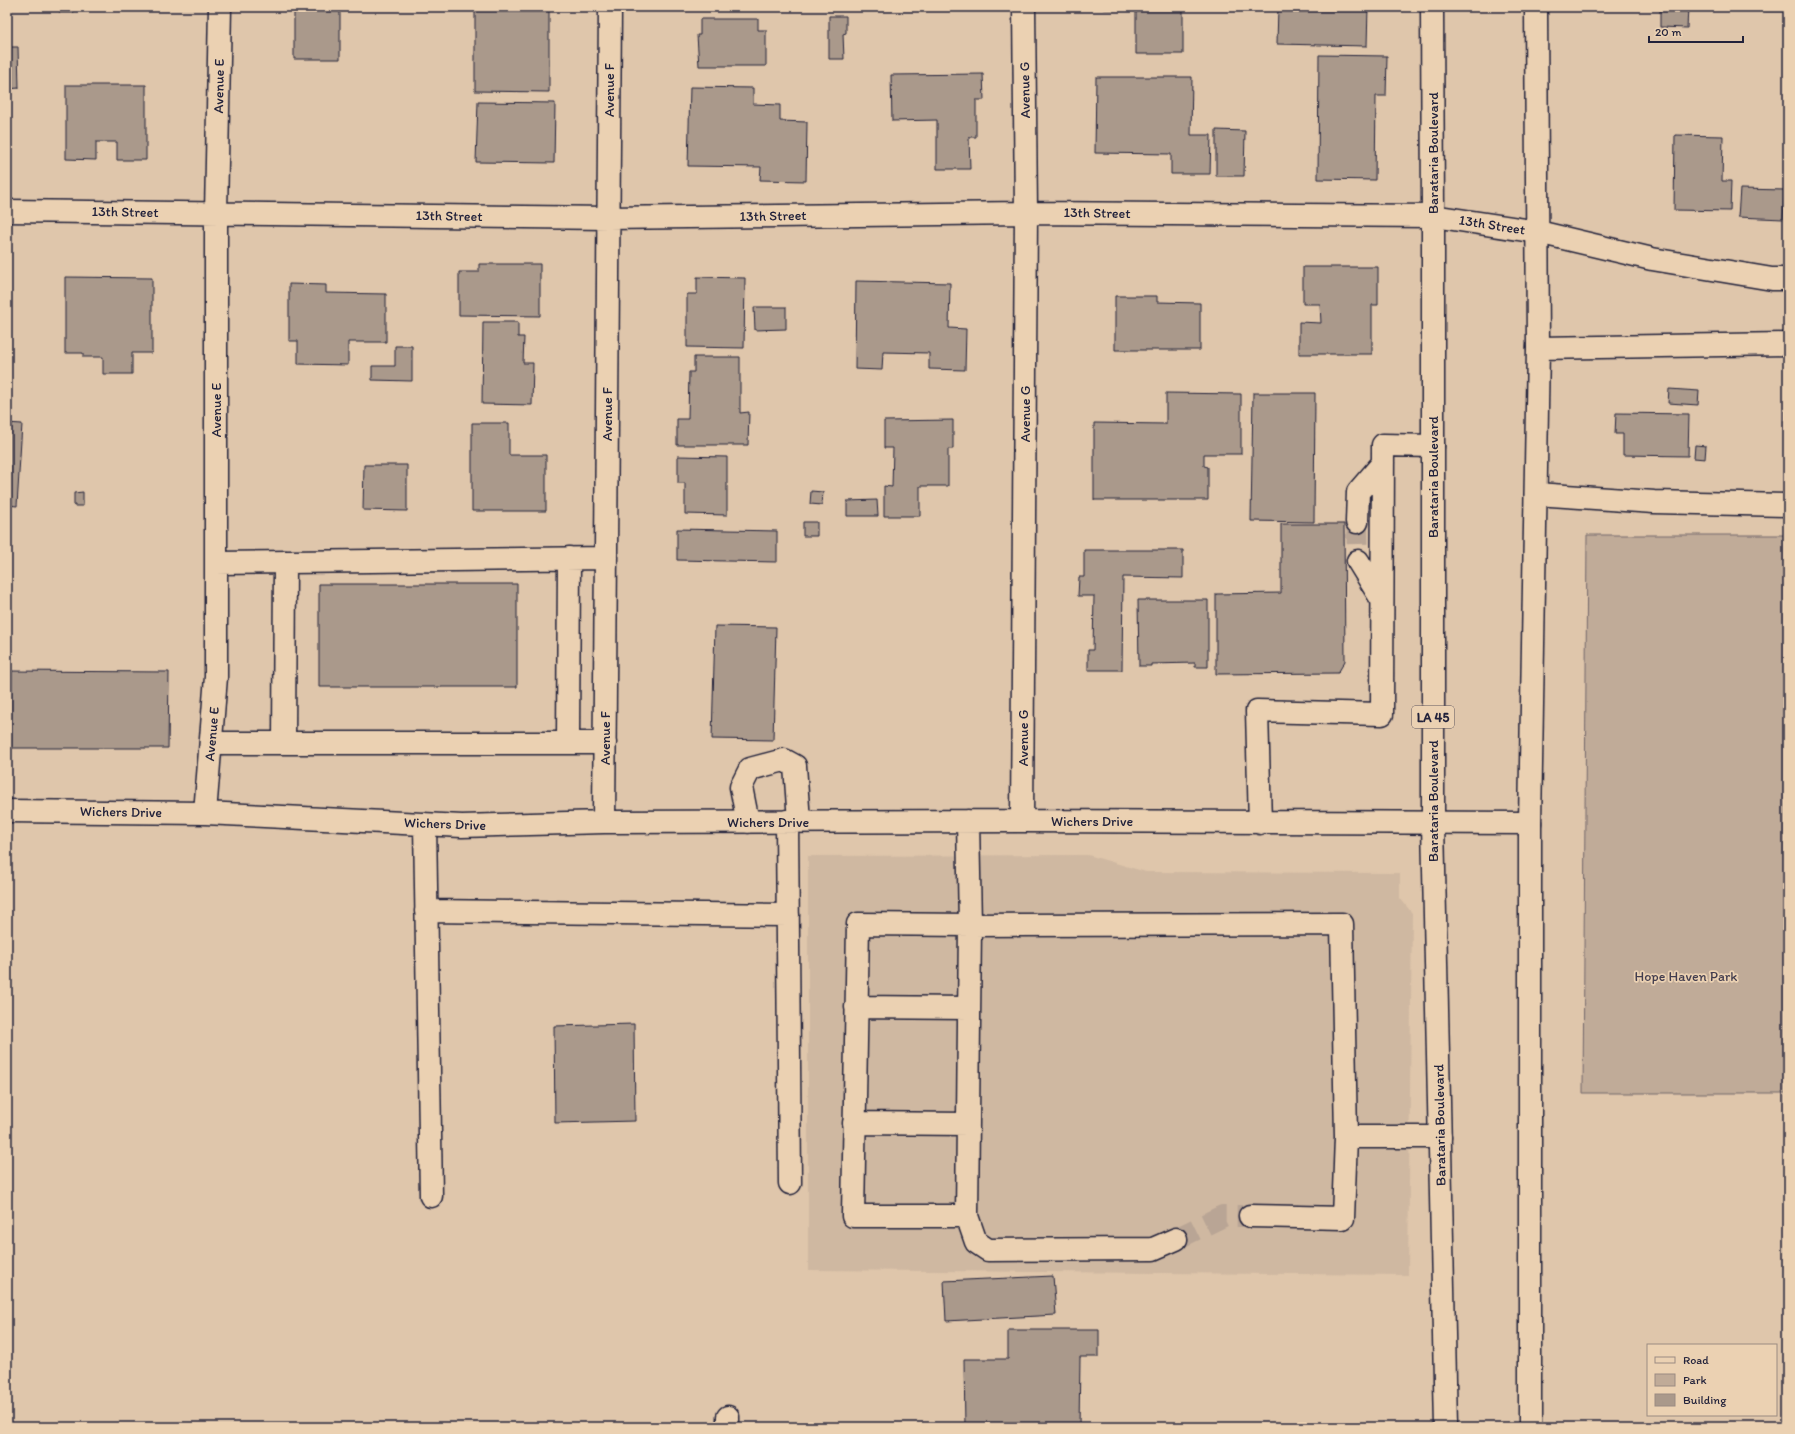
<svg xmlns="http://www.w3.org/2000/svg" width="1795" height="1434" font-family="Itim,sans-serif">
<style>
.built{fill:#cfb8a1}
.green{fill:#c0ab98;stroke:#71666a}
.building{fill:#aa998b;stroke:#22223b}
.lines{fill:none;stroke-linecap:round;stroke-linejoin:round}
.minor-tunnel{stroke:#b9a595;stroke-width:22;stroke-dasharray:22 11;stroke-linecap:butt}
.minor-casing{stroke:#22223b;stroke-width:25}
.major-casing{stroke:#22223b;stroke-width:25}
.minor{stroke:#ebd1b2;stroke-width:22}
.major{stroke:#ebd1b2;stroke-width:22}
.labels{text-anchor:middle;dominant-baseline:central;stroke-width:3.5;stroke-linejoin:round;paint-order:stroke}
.shield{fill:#ebd1b2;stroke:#5e565f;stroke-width:1}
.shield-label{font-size:13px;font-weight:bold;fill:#22223b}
.street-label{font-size:14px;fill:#22223b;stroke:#ebd1b2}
.park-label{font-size:14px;fill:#423d4e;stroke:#ebd1b2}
</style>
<rect width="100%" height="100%" fill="#dfc6ab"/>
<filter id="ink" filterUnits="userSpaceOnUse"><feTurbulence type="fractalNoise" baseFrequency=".025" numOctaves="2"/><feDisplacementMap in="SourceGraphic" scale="8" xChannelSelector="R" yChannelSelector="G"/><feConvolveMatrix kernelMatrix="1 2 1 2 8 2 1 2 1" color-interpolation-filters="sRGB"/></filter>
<g filter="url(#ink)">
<path class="built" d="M1088,855L1146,872L1400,873V898L1412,913L1408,1275L808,1270V856Z"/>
<path class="green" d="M1587,535H1788V1093H1583Z"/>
<path class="building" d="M60,7H73V13H60Z
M294,7H340V59H294Z
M475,7H549V92L475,91Z
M1103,7H1183V54H1136V10L1103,9Z
M1278,7H1368L1367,46L1277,44Z
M1660,7H1688L1687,28L1660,27Z
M1765,7H1788V11H1765Z
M829,16H846V33L843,34L844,59H829Z
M700,19H758V30H766V66H699L697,35H700Z
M7,47H18L19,88L7,89Z
M1319,55L1387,56L1386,96H1376L1375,180L1318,179Z
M983,74L984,100H976V137H969L970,169H937V120L892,121L891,75Z
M1096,77H1192L1191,135H1211L1210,174H1171V154L1095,153Z
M66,85H146V160H117V142H96V160L66,159Z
M690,87L753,88V104L780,105V121L807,122L806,181L760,180L761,167L688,166Z
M478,102L555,103L554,163L476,162Z
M1216,130L1245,131L1244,176H1216Z
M1675,135L1723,136L1722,181H1731L1730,211L1674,210Z
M1740,189L1785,190L1783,219L1738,217Z
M479,264H540V316L459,315V272H479Z
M1303,267H1378V305H1372V354H1299V322L1321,323L1320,304H1303Z
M65,277L152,278V353H132V374H103V357H83V353H65Z
M697,277L745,278L744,348L687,347V294H697Z
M7,279H9L8,322H7Z
M856,281L950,283L949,328L966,329L965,370L929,369V353L883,352L882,370L855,369Z
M289,284L326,285V293L386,294V342H348V365L298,364V341H289Z
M1115,296H1157V302L1200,303V350H1115Z
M754,307H786V329L755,330Z
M483,322H518V337H524L523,363H533L532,405L482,404Z
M395,346H412V381L372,380V366H395Z
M694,357H740V413L749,412L748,445H677V419H688L689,372H694Z
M1669,389L1699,391L1698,405L1668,403Z
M1166,393L1241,394V454H1204V466L1208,467V500H1094V423L1166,424Z
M1253,393H1315L1314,522L1251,521Z
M1785,411H1788V443H1785Z
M1616,413L1689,414L1688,456L1623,455V434H1615Z
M953,420V449H948V486H920V516H884V486L892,487L893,448H884V421Z
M7,423L22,424L17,506L7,505Z
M472,423H509V455H546V511H472Z
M1695,445L1706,446L1705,459L1694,458Z
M678,456L727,457V515L685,514V483H678Z
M364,465H407V511L363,510Z
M811,491L823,492L822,505L810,504Z
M83,492V506H74V493Z
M877,500L878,516H847V501Z
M803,522H817V536H803Z
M1281,524H1344L1345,661L1338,673L1216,674V594L1281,593Z
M677,529L777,531V562L677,560Z
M1084,550H1183V578L1123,577L1122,670H1088V650H1093L1094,596H1078L1079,577H1084Z
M319,584H517V687H319Z
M1138,600H1208V667H1195V663L1151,664V666H1139Z
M715,626L776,627L773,740L712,739Z
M7,671L169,672L168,748H7Z
M634,1024L635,1121L555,1123L554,1026Z
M1786,1096H1788V1208H1786Z
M1053,1276L1056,1315L946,1321L944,1281Z
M1008,1330H1099V1357H1080L1079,1427H965L964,1359H1008Z"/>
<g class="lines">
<path class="minor-tunnel" d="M1357,522L1358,561
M1176,1239L1223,1216H1250"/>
<defs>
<path id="minor" d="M7,211L608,218L1026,213L1433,216L1538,232L1652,259L1772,279H1788
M1538,348L1788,344
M1536,494L1654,502L1788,505
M1357,522L1358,492L1383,463
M1358,561L1382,600
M216,563L606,558
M211,743H605
M284,743L285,562
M568,743L569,558
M7,811L205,813L462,826L604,822L1022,821L1530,823
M205,813L216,677V213L220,7
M787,821L790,1183
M968,821L970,925L967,1216H853L858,924L970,925L1342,924L1346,1137L1343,1218L1250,1216
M1022,821L1026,213L1024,7
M604,822L610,7
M748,822L741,787L750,769L784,760L795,766L799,821
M1260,823L1257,711L1382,714L1383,445L1433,446
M425,824L431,1196
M426,911L788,915
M856,1007L969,1008
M854,1123L968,1124
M1346,1137H1440
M967,1216L976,1242L988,1250L1153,1249L1176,1239
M728,1427V1417"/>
<path id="major" d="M1432,7L1433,216V823L1446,1427
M1530,1427V823L1538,348L1536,7"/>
</defs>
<use href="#minor" class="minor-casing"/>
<use href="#major" class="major-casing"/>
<use href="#minor" class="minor"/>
<use href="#major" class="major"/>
</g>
</g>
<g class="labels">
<rect class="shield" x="1412" y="706" width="42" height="22" rx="3"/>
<g class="shield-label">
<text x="1433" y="717">LA 45</text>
</g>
<g class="street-label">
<text transform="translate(219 86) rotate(-89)">Avenue E</text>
<text transform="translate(609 90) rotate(-90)">Avenue F</text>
<text transform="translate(1025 90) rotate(-91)">Avenue G</text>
<text transform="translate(1433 153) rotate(-90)">Barataria Boulevard</text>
<text transform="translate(125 212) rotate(1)">13th Street</text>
<text transform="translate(1097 213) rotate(1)">13th Street</text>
<text transform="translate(449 216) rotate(1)">13th Street</text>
<text transform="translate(773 216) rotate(-1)">13th Street</text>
<text transform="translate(1492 225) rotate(9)">13th Street</text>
<text transform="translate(216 410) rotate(-90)">Avenue E</text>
<text transform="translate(607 414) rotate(-90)">Avenue F</text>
<text transform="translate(1025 414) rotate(-90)">Avenue G</text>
<text transform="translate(1433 477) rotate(-90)">Barataria Boulevard</text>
<text transform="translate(212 734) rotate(-85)">Avenue E</text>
<text transform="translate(605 738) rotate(-90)">Avenue F</text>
<text transform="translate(1023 738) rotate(-90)">Avenue G</text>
<text transform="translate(1433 801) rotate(-90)">Barataria Boulevard</text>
<text transform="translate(121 812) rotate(1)">Wichers Drive</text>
<text x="1092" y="821">Wichers Drive</text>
<text x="768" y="822">Wichers Drive</text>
<text transform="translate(445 824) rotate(2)">Wichers Drive</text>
<text transform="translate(1440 1125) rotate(-91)">Barataria Boulevard</text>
</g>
<g class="park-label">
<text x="1686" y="976">Hope Haven Park</text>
</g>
</g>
<rect width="1795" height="1434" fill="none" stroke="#ebd1b2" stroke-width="24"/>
<rect x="12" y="12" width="1771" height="1410" fill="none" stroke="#22223b" stroke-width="1.5" filter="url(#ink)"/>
<rect x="1647" y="1344" width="130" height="72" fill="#ebd1b2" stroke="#9b8b82"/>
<rect x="1655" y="1357" width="20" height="6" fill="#ebd1b2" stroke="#9b8b82"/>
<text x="1683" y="1364" font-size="12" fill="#22223b">Road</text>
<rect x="1655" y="1374" width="20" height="12" fill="#c0ab98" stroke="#9b8b82"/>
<text x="1683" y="1384" font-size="12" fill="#22223b">Park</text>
<rect x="1655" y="1394" width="20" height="12" fill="#aa998b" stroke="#9b8b82"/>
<text x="1683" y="1404" font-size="12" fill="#22223b">Building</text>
<path d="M1649 36v6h94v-6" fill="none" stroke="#22223b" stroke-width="2"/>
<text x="1655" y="36" font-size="12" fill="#22223b" stroke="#ebd1b2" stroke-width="3" paint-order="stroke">20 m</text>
</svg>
